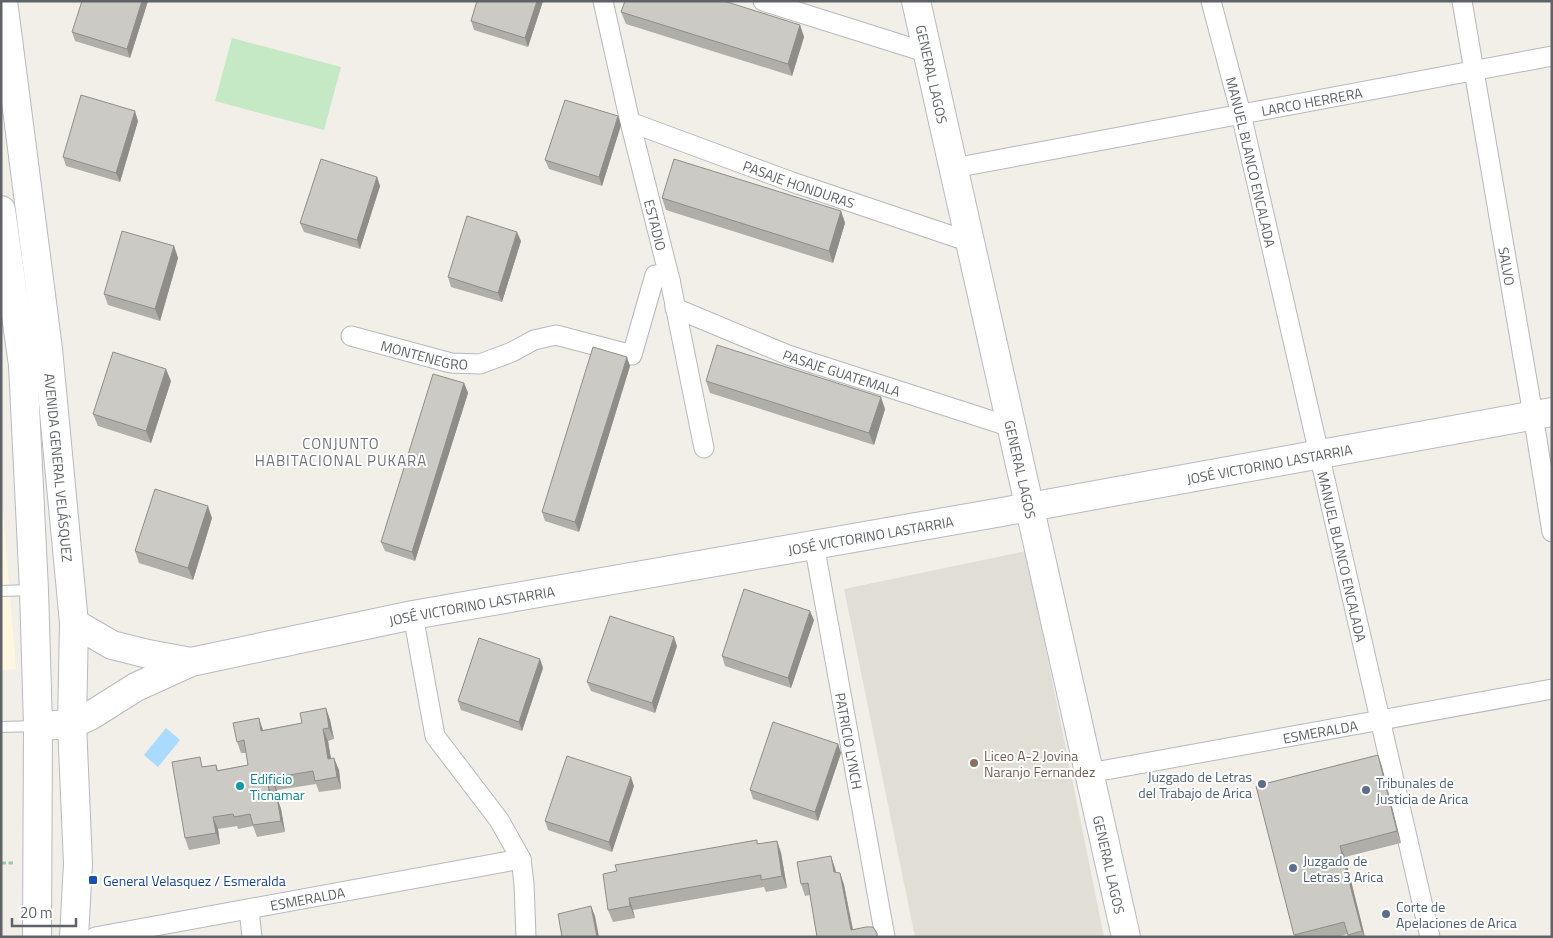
<svg xmlns="http://www.w3.org/2000/svg" width="1553" height="938" font-family="'Titillium Web',sans-serif">
<style>
.commercial{fill:#fef7e0}
.education{fill:#e1ded6}
.green{fill:#c5e8c5}
.water{fill:#aadaff}
.lines{fill:none;stroke-linecap:round;stroke-linejoin:round}
.lane-casing{stroke:#b5b8bc;stroke-width:12}
.street-casing{stroke:#b5b8bc;stroke-width:21}
.secondary-casing{stroke:#b6babf;stroke-width:30}
.path{stroke:#9cc7a9;stroke-width:3;stroke-dasharray:5 2.5;stroke-linecap:butt}
.lane{stroke:#fff;stroke-width:10}
.street{stroke:#fff;stroke-width:19}
.secondary{stroke:#fff;stroke-width:28}
.wall{fill:#afaea9}
.shaded-wall{fill:#8f8d8a}
.building{fill:#cccac5;stroke:#8f8d8a}
.education-dot{fill:#8d6e63;stroke:#fff;stroke-width:2}
.service-dot{fill:#5c6f8a;stroke:#fff;stroke-width:2}
.culture-dot{fill:#0f9aa8;stroke:#fff;stroke-width:2}
.transit-dot{fill:#1a4fb4;stroke:#fff;stroke-width:2}
.labels{text-anchor:middle;dominant-baseline:central;stroke-width:4;stroke-linejoin:round;paint-order:stroke}
.street-label{font-size:14px;fill:#5f6368;stroke:#fff}
.education-label{font-size:14px;fill:#785e54;stroke:#fff;text-anchor:start}
.service-label{font-size:14px;fill:#4e5e75;stroke:#fff;text-anchor:start}
.culture-label{font-size:14px;fill:#0d838f;stroke:#fff;text-anchor:start}
.transit-label{font-size:14px;fill:#164399;stroke:#fff;text-anchor:start}
.neighbourhood-label{font-size:15px;letter-spacing:1px;fill:#70757a;stroke:#fff}
</style>
<rect width="100%" height="100%" fill="#f1efe8"/>
<path class="commercial" d="M1,489L16,669L1,670Z"/>
<path class="education" d="M1026,551L1104,937H915L844,589Z"/>
<path class="green" d="M232,38L341,67L324,130L215,101Z"/>
<path class="water" d="M166,728L180,740L158,767L144,755Z"/>
<g class="lines">
<defs>
<path id="lane" d="M1,591L33,590
M1,727L38,726"/>
<g id="street">
<path id="s1" d="M603,1L630,122L670,280L704,448"/>
<path d="M763,1L928,53"/>
<path id="s2" d="M1211,1L1241,114L1430,937"/>
<path id="s3" d="M1462,1L1533,415L1552,532"/>
<path id="s4" d="M630,122L792,182L970,242"/>
<path id="s5" d="M954,168L1552,56"/>
<path id="s6" d="M675,308L788,355L1011,427"/>
<path id="s7" d="M351,336L451,363L480,364L512,352L534,340L556,335L632,355L655,275L670,280"/>
<path id="s8" d="M814,544L885,937"/>
<path d="M413,615L435,736L499,820L521,859L524,884L526,937"/>
<path id="s9" d="M1089,773L1552,689"/>
<path d="M249,909L252,937"/>
<path id="s10" d="M95,937L521,859"/>
</g>
<g id="secondary">
<path id="s11" d="M3,1L48,349L74,623L72,724L78,864L74,937"/>
<path id="s12" d="M916,1L1126,937"/>
<path d="M1,210L23,365L34,590L38,726L37,937"/>
<path d="M74,623L112,645L148,654L191,662"/>
<path id="s13" d="M38,726L72,724L90,716L136,687L191,662L413,615L1002,512L1552,412"/>
</g>
</defs>
<use href="#lane" class="lane-casing"/>
<use href="#street" class="street-casing"/>
<use href="#secondary" class="secondary-casing"/>
<path class="path" d="M1,863H13"/>
<use href="#lane" class="lane"/>
<use href="#street" class="street"/>
<use href="#secondary" class="secondary"/>
</g>
<path class="wall" d="M148,1L130,58L75,41L72,32Z
M477,1H543L528,47L474,30L471,21Z
M621,12L800,25L804,37L792,76L626,24Z
M618,116L621,125L602,186L549,169L545,160Z
M138,121L120,182L66,166L63,157Z
M377,177L380,186L360,249L304,232L300,223Z
M662,198L841,211L845,223L833,263L666,210Z
M521,241L502,302L451,287L448,277Z
M174,246L178,258L160,321L108,305L104,294Z
M630,366L579,532L545,521L542,512Z
M171,381L151,443L98,426L93,414Z
M706,381L885,409L874,445L710,393Z
M464,383L468,393L415,561L385,551L381,542Z
M212,518L193,580L139,563L135,551Z
M814,620L791,688L725,666L722,656Z
M677,646L655,713L591,691L587,682Z
M540,659L543,668L522,731L461,710L458,701Z
M326,708L330,720L334,739L328,741L331,759L339,770L341,789L319,792L316,784L277,790V795L272,796L273,798L277,797L281,809L285,832L257,837L253,826L238,829L237,826L218,829L220,844L189,850L185,838L204,767L216,765L218,770L248,765L246,753H241L237,742L263,730L302,723Z
M838,744L841,753L818,821L753,799L750,790Z
M1378,755L1382,767L1401,843L1345,857L1365,937H1348L1347,934L1337,937H1295L1256,786Z
M634,786L612,852L548,830L545,821Z
M777,841L781,853L787,888L766,892L764,887L633,910L635,918L613,922L608,910L603,874Z
M835,868L836,873H840L844,885L853,929L877,933L878,937H817L810,895L805,896L801,884Z"/>
<path class="shaded-wall" d="M142,1H148L130,58L127,49Z
M537,1H543L528,47L525,38Z
M800,25L804,37L792,76L788,64Z
M135,111L138,121L120,182L116,173Z
M618,116L621,125L602,186L599,177Z
M377,177L380,186L360,249L357,240Z
M841,211L845,223L833,263L829,251Z
M517,232L521,241L502,302L498,293Z
M174,246L178,258L160,321L155,309Z
M627,357L630,366L579,532L575,522Z
M166,369L171,381L151,443L146,431Z
M464,383L468,393L415,561L412,552Z
M881,397L885,409L874,445L869,433Z
M208,506L212,518L193,580L188,568Z
M810,611L814,620L791,688L788,678Z
M674,637L677,646L655,713L652,703Z
M540,659L543,668L522,731L519,722Z
M326,708L330,720L334,739L329,728Z
M259,718L263,730L261,731Z
M323,729L328,741L333,771L328,759Z
M838,744L841,753L818,821L815,812Z
M1378,755L1382,767L1401,843L1397,831Z
M334,758L339,770L341,789L337,777Z
M631,777L634,786L612,852L609,842Z
M272,778L277,790V795L273,783Z
M268,784L272,796L275,810L270,798Z
M277,797L281,809L285,832L281,821Z
M213,817L218,829L220,844L216,833Z
M777,841L781,853L787,888L782,876Z
M1340,846L1345,857L1365,937L1362,931Z
M831,856L835,868L838,884L834,872Z
M840,873L844,885L854,937L851,930Z
M629,898L633,910L635,918L630,906Z
M591,906L595,916L599,937H597Z"/>
<path class="building" d="M82,1H142L127,49L72,32Z
M477,1H537L525,38L471,21Z
M625,1H724L800,25L788,64L621,12Z
M81,95L135,111L116,173L63,157Z
M565,100L618,116L599,177L545,160Z
M321,159L377,177L357,240L300,223Z
M674,159L841,211L829,251L662,198Z
M467,216L517,232L498,293L448,277Z
M122,231L174,246L155,309L104,294Z
M717,345L881,397L869,433L706,381Z
M593,347L627,357L575,522L542,512Z
M113,352L166,369L146,431L93,414Z
M433,374L464,383L412,552L381,542Z
M155,489L208,506L188,568L135,551Z
M744,589L810,611L788,678L722,656Z
M610,616L674,637L652,703L587,682Z
M479,638L540,659L519,722L458,701Z
M326,708L329,728L323,729L328,759L334,758L337,777L315,781L313,771L272,778L273,783L268,784L270,798L277,797L281,821L253,825L250,814L234,817L233,814L213,817L216,833L185,838L172,762L200,757L202,767L216,765L217,771L248,765L244,740L237,742L233,723L259,718L261,731L302,723L300,713Z
M773,722L838,744L815,812L750,790Z
M1378,755L1397,831L1340,846L1362,931L1348,935L1344,922L1294,935L1256,786Z
M567,756L631,777L609,842L545,821Z
M757,840V844L777,841L782,876L761,880V875L629,898L630,906L608,910L603,874L617,871L615,865Z
M831,856L834,872L840,873L851,930L866,927H873L877,933V937H817L808,883L801,884L797,862Z
M591,906L597,937H562L558,914Z"/>
<circle class="education-dot" cx="974" cy="763" r="5"/>
<g class="service-dot">
<circle cx="1262" cy="784" r="5"/>
<circle cx="1366" cy="790" r="5"/>
<circle cx="1293" cy="868" r="5"/>
<circle cx="1386" cy="914" r="5"/>
</g>
<circle class="culture-dot" cx="240" cy="786" r="5"/>
<rect class="transit-dot" x="88" y="875" width="10" height="10" rx="2.5"/>
<g class="labels">
<g class="street-label">
<text stroke="none"><textPath href="#s12" startOffset="75">GENERAL LAGOS</textPath></text>
<text stroke="none"><textPath href="#s5" startOffset="364">LARCO HERRERA</textPath></text>
<text stroke="none"><textPath href="#s2" startOffset="166">MANUEL BLANCO ENCALADA</textPath></text>
<text stroke="none"><textPath href="#s4" startOffset="180">PASAJE HONDURAS</textPath></text>
<text stroke="none"><textPath href="#s1" startOffset="230">ESTADIO</textPath></text>
<text stroke="none"><textPath href="#s3" startOffset="269">SALVO</textPath></text>
<text stroke="none"><textPath href="#s7" startOffset="76">MONTENEGRO</textPath></text>
<text stroke="none"><textPath href="#s6" startOffset="179">PASAJE GUATEMALA</textPath></text>
<text stroke="none"><textPath href="#s13" startOffset="1265">JOSÉ VICTORINO LASTARRIA</textPath></text>
<text stroke="none"><textPath href="#s11" startOffset="470">AVENIDA GENERAL VELÁSQUEZ</textPath></text>
<text stroke="none"><textPath href="#s12" startOffset="480">GENERAL LAGOS</textPath></text>
<text stroke="none"><textPath href="#s13" startOffset="860">JOSÉ VICTORINO LASTARRIA</textPath></text>
<text stroke="none"><textPath href="#s2" startOffset="571">MANUEL BLANCO ENCALADA</textPath></text>
<text stroke="none"><textPath href="#s13" startOffset="455">JOSÉ VICTORINO LASTARRIA</textPath></text>
<text stroke="none"><textPath href="#s9" startOffset="235">ESMERALDA</textPath></text>
<text stroke="none"><textPath href="#s8" startOffset="200">PATRICIO LYNCH</textPath></text>
<text stroke="none"><textPath href="#s12" startOffset="885">GENERAL LAGOS</textPath></text>
<text stroke="none"><textPath href="#s10" startOffset="216">ESMERALDA</textPath></text>
</g>
<g class="education-label">
<text x="984" y="755">Liceo A-2 Jovina<tspan x="984" dy="16">Naranjo Fernandez</tspan></text>
</g>
<g class="service-label">
<text x="1252" y="776" text-anchor="end">Juzgado de Letras<tspan x="1252" dy="16">del Trabajo de Arica</tspan></text>
<text x="1376" y="782">Tribunales de<tspan x="1376" dy="16">Justicia de Arica</tspan></text>
<text x="1303" y="860">Juzgado de<tspan x="1303" dy="16">Letras 3 Arica</tspan></text>
<text x="1396" y="906">Corte de<tspan x="1396" dy="16">Apelaciones de Arica</tspan></text>
</g>
<g class="culture-label">
<text x="250" y="778">Edificio<tspan x="250" dy="16">Ticnamar</tspan></text>
</g>
<g class="transit-label">
<text x="103" y="880">General Velasquez / Esmeralda</text>
</g>
<g class="neighbourhood-label">
<text x="341" y="443">CONJUNTO<tspan x="341" dy="17">HABITACIONAL PUKARA</tspan></text>
</g>
</g>
<rect width="1553" height="938" fill="none" stroke="#5f6368" stroke-width="5"/>
<path d="M12 918v8h64v-8" fill="none" stroke="#5f6368" stroke-width="2.5"/>
<text x="20" y="918" font-size="15" fill="#5f6368" stroke="#ffffff" stroke-width="4" paint-order="stroke">20 m</text>
</svg>
